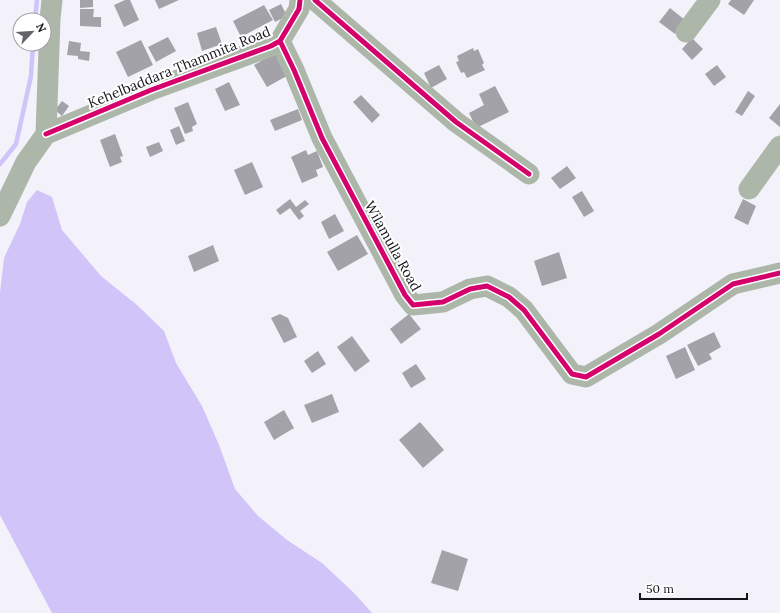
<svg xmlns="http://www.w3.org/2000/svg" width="780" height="613" font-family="Lora,serif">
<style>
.water{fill:#d0c4f9}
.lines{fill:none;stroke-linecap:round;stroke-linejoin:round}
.stream{stroke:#d0c4f9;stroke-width:4.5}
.building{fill:#a3a2a9}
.minor{stroke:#acb7a9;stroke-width:21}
.cycleway-casing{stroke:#fff;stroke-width:8}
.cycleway{stroke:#d6006c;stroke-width:5}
.labels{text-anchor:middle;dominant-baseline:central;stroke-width:4;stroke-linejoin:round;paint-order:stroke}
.street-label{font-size:14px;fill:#16151b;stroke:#fff}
</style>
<rect width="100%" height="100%" fill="#f3f1fa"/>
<path class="water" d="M37,190L52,197L62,230L101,276L137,305L164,331L176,363L202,406L219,445L235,489L258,516L287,540L322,563L354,593L372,613H52L0,515V293L4,258L20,224L27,202Z"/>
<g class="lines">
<path class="stream" d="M35,20L37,0
M0,164L16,144L31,76L33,44"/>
</g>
<path class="building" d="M80,0H93V7L80,8Z
M125,0H130L139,20L124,27L114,5Z
M155,0H179L159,9Z
M731,0H754L744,15L728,4Z
M281,4L287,16L275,22L269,10Z
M264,5L273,20L241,37L233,21Z
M670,8L685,20L675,34L659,22Z
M80,9H94L93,17H101V27L80,26Z
M216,27L222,44L202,51L197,33Z
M168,37L176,51L156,62L148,47Z
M692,38L703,49L692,60L682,49Z
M141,40L153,65L128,77L116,52Z
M69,41L81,43L80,51L90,52L89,61L78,59V56L67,55Z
M473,48L474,51L478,49L484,63L482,65L485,70L467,78L464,72L461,73L456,62L459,61L457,56Z
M281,50L294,72L267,87L254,65Z
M439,65L447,79L431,88L424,73Z
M717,65L726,77L714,86L705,74Z
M229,82L240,105L225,111L215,89Z
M495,86L509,112L476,128L469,113L484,105L479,94Z
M748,91L755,96L742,116L735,112Z
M361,95L380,115L372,123L353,102Z
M62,101L69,106L62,116L55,110Z
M188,102L197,124L192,127L193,131L185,134L174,108Z
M780,104V127L769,118Z
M298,109L302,120L275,131L270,120Z
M179,126L185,141L176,145L170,130Z
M115,134L123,156L120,157L122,162L110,167L100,140Z
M159,142L163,151L150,157L146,147Z
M306,150L308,155L317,151L323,167L316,170L318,176L302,183L291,157Z
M252,162L263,187L245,195L234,170Z
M567,166L576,178L560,189L551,178Z
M582,191L594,211L584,217L572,197Z
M290,199L296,207L305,200L309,204L300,211L304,216L299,220L290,208L280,215L276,210Z
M743,199L756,206L748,225L734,218Z
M335,214L344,231L329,239L321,222Z
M357,235L368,254L338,271L327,252Z
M213,245L219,261L194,272L188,256Z
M559,252L567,278L542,286L534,261Z
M280,314L288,318L297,337L284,343L271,318Z
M409,314L421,329L401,344L390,329Z
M714,332L721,347L709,354L712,359L698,366L687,345Z
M352,336L370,361L355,372L337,347Z
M685,347L695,370L676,379L666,356Z
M318,351L326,364L312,373L304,361Z
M416,364L426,379L411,388L402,373Z
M332,394L339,412L312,423L304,405Z
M284,410L294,428L274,440L264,422Z
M420,422L444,450L423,468L399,440Z
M442,550L468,559L458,591L431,583Z"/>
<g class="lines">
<path class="minor" d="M315,0L456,122L529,174
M686,32L710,0
M280,41L294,70L322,138L405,295L413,305L443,302L470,289L487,286L509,297L524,310L572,374L586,377L659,334L733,284L780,273
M46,134L151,90L271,46L280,41L299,9L300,0
M749,189L780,146
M0,216L26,162L46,134L50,19L52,0"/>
<defs>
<path id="cycleway" d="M315,0L456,122L529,174
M280,41L294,70L322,138L405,295L413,305L443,302L470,289L487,286L509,297L524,310L572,374L586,377L659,334L733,284L780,273
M46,134L151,90L271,46L280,41L299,9L300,0"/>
</defs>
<use href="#cycleway" class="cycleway-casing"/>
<use href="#cycleway" class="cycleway"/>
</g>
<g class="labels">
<g class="street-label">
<text transform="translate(179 67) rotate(-22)">Kehelbaddara Thammita Road</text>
<text transform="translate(393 246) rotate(61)">Wilamulla Road</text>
</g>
</g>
<g transform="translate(32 32) rotate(65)"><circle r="19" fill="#ffffff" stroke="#a2a1a4"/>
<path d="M0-3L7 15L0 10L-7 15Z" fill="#636269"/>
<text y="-6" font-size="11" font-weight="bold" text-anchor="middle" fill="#16151b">N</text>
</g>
<path d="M640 593v6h107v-6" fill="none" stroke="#16151b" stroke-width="2"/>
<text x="646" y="593" font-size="12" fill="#16151b" stroke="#ffffff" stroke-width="3" paint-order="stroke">50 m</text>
</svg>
